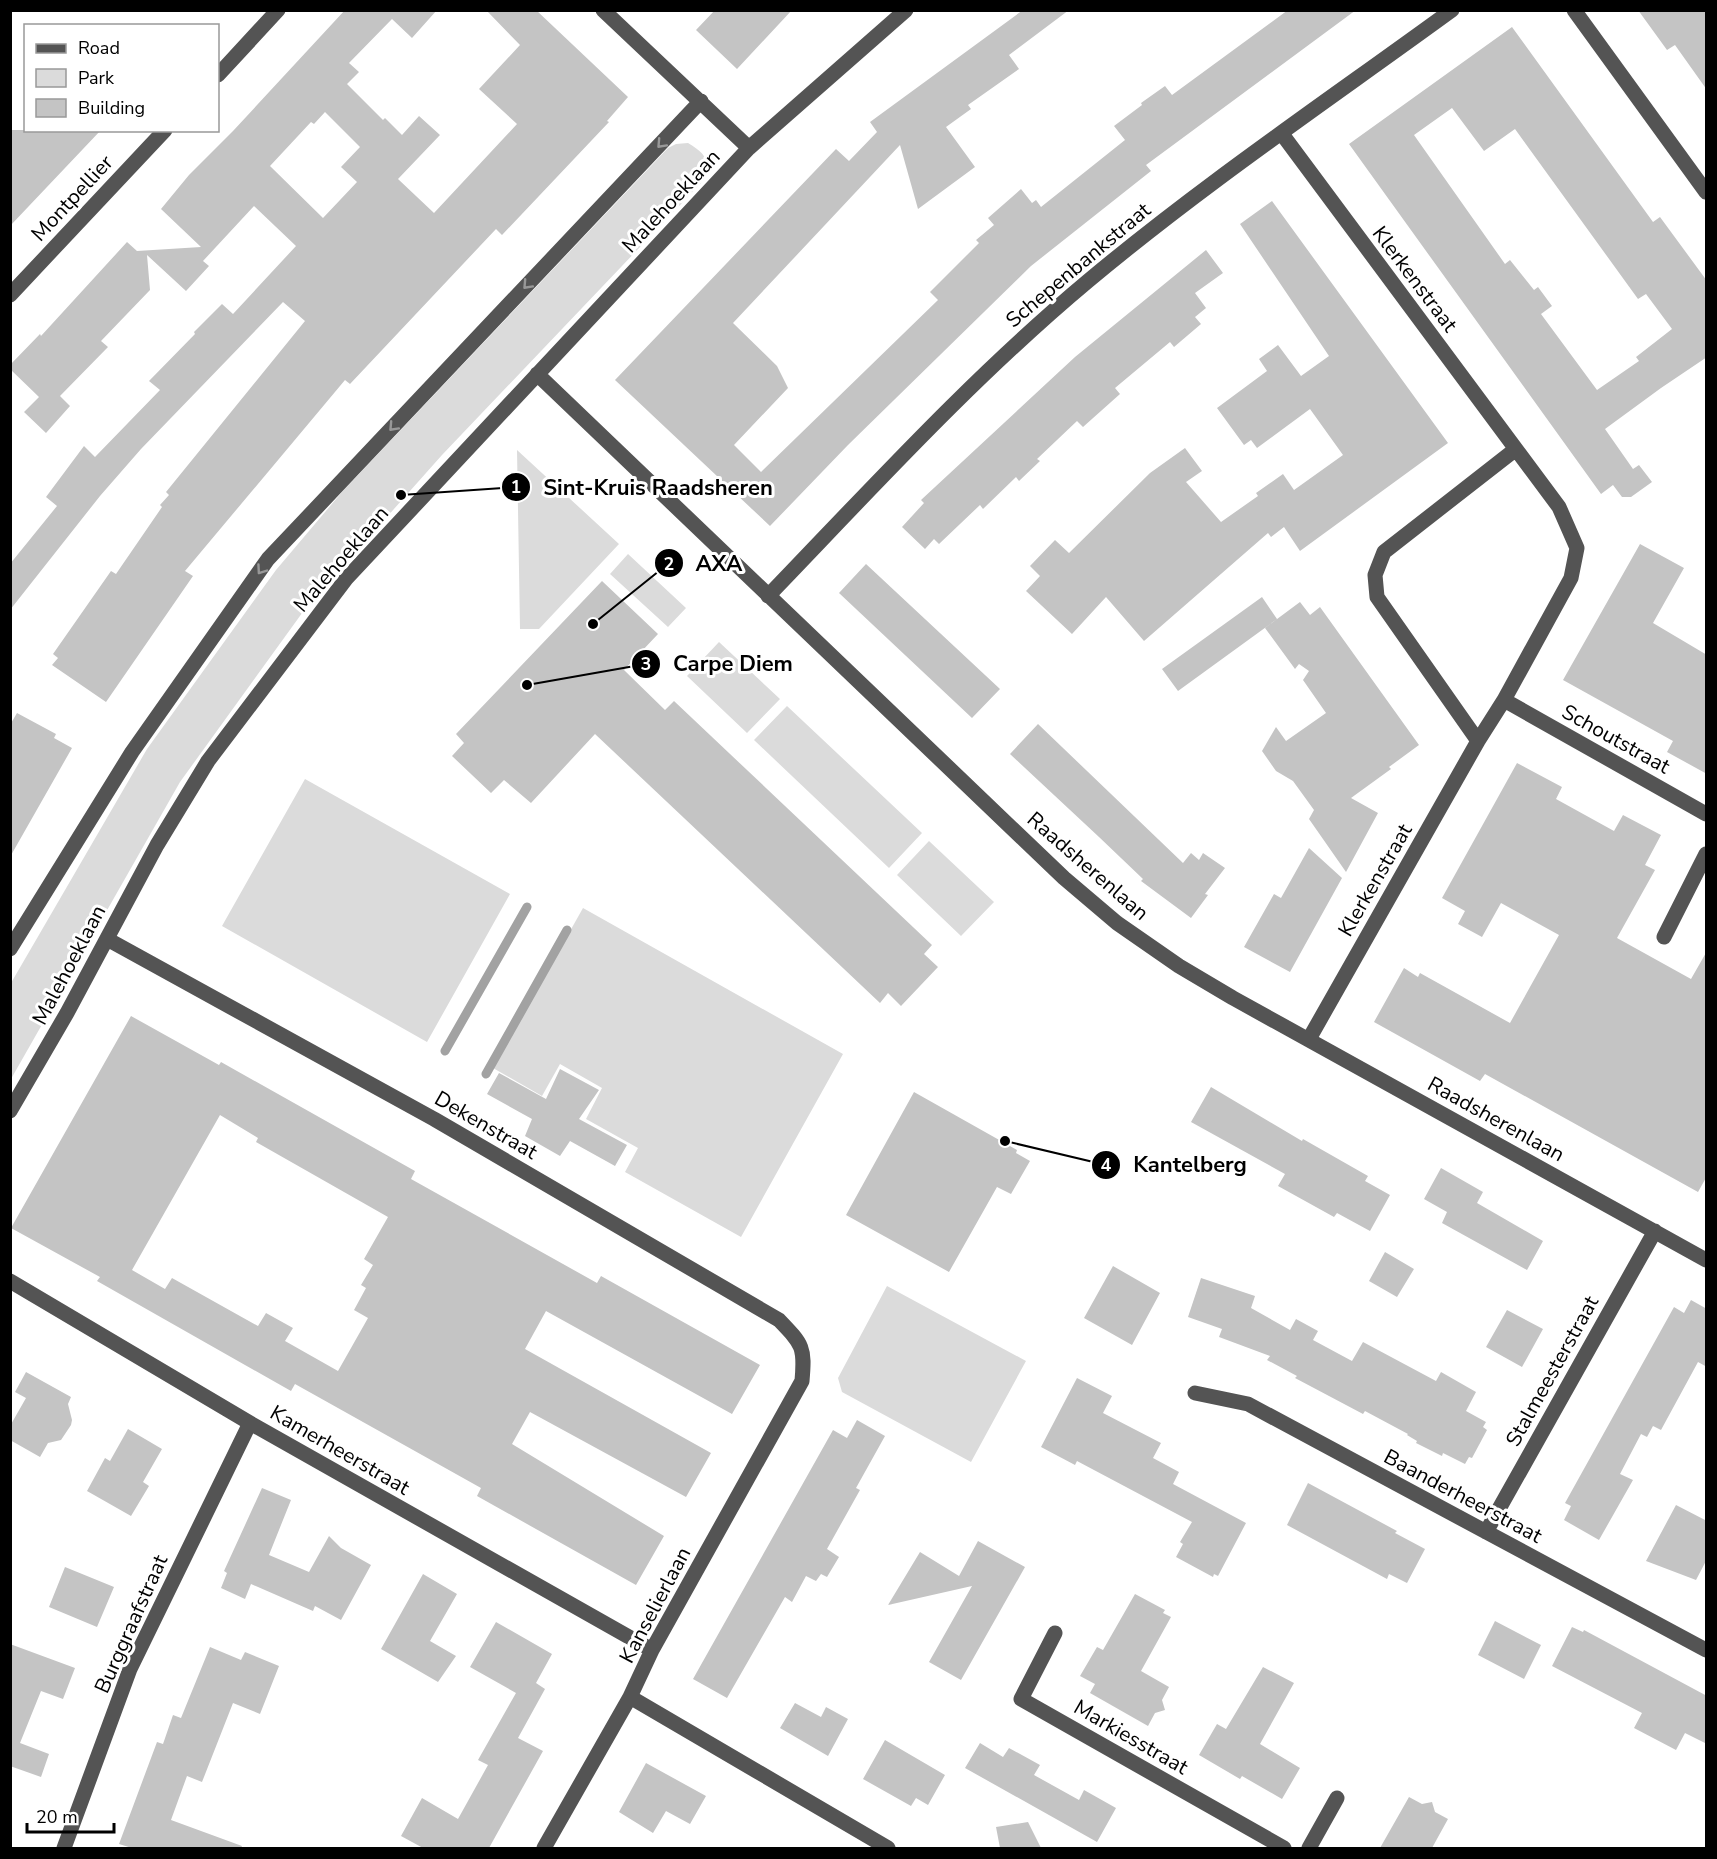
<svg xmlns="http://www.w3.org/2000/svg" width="1717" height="1859" font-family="'Nunito Sans',sans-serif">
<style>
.green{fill:#dbdbdb}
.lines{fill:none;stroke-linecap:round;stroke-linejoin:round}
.stream{stroke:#a2a2a2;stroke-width:9}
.building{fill:#c4c4c4;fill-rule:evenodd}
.minor{stroke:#545454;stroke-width:15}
.oneway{stroke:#989898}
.labels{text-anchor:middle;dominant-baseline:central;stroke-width:6;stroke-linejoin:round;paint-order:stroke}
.street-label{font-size:21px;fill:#000;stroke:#fff}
.leader{fill:none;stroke:#000;stroke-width:2}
.callout-dot{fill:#000;stroke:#fff;stroke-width:2}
.mark-label{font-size:18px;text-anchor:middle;font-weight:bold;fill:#fff}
.callout-label{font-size:22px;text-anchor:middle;font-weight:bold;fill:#000;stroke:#fff;stroke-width:6;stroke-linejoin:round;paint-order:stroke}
</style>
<rect width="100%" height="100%" fill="#fff"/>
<path class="green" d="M688,143C708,155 711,162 701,183L442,455L305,609L180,782L11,1079V983L147,749L276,570L342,492L668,148L676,144Z
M517,450L619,544L539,629H520Z
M628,554L686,608L668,627L610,574Z
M719,642L780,699L747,733L687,676Z
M787,706L922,833L889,868L754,740Z
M305,779L510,894L427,1042L222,926Z
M929,841L994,902L961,936L897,875Z
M583,908L843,1054L741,1237L625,1172L638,1148L586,1119L602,1088L560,1064L542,1096L493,1068Z
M887,1286L1026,1361L971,1462L842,1392L838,1378Z"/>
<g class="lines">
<path class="stream" d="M445,1051L527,907
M486,1074L567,930"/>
</g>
<path class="building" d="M345,10H437L412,38L392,19L349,63L359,72L347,84L383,120L385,118L402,135L419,116L440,135L398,179L434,213L517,124L479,89L520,45L486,10H536L628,97L607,121L609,122L502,235L496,229L350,384L345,380L185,571L193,576L106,702L52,665L58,658L53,654L111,571L116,574L162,507L160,505L169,495L166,492L305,321L283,302L141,449L100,496L10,610V564L57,506L46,497L84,446L95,457L160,390L149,381L195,334L194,332L222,304L233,314L296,246L254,206L203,261L209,266L186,291L147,255L150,290L101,341L108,347L60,396L70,406L46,433L24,412L39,397L10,369V365L40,334L41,336L127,242L137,251L201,247L161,209L189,175L233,131ZM325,112L360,147L341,167L357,182L323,218L270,166L311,122L314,124Z
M715,10H792L737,69L696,30Z
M1023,10H1069L1009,55L1019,69L968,105L971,109L946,127L975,167L918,209L900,145L733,323L777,366L788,388L734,445L761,472L938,300L930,292L979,243L976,240L994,225L988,218L1021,189L1032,203L1036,200L1041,207L1125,140L1114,126L1142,105L1141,103L1165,86L1172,95L1288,10H1356L1146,165L1151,171L1031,266L848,445L770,526L615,380L836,149L849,161L877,132L870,122Z
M1638,10H1707V90L1675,45L1667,50Z
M1512,27L1653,222L1660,217L1707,281V357L1661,388L1605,429L1633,469L1639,465L1652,482L1631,497H1622L1613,485L1601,494L1349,144ZM1452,108L1484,151L1515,129L1638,299L1646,294L1672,329L1636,357L1639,361L1597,390L1541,314L1552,306L1538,287L1534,290L1510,260L1505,264L1414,135Z
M10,130H101L10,226Z
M1272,201L1448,443L1300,551L1284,527L1271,537L1268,533L1144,641L1106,597L1072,634L1026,591L1040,576L1030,566L1055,540L1069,553L1150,473L1185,448L1202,471L1186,482L1221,522L1258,496L1256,493L1283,474L1294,490L1343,455L1310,409L1257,448L1251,440L1244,445L1217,408L1267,371L1259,359L1278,345L1301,376L1329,356L1240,224Z
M1206,250L1223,273L1195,293L1206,308L1195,317L1201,324L1174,347L1170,342L1115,388L1120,394L1083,427L1077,421L1037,459L1040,461L1019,481L1016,477L983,509L980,505L939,544L934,539L925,549L902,527L924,503L921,500L1075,357Z
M1640,544L1684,568L1653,623L1707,655V774L1667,752L1673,741L1563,680Z
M866,564L1000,689L972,718L839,593Z
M602,581L658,634L624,670L665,710L674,701L932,945L924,954L938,967L901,1006L888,993L880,1003L595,734L531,803L504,780L491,793L452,756L464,743L456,734Z
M1262,597L1277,619L1178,691L1162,669Z
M1300,602L1310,615L1320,607L1419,745L1389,767L1391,769L1351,798L1378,813L1346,872L1309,819L1314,810L1293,781L1276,771L1262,751L1276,727L1286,741L1326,713L1303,680L1309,671L1299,664L1295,669L1265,628Z
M17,713L56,734L54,738L72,748L10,857V725Z
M1038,724L1183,863L1191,853L1199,860L1203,853L1225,868L1205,894L1208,895L1191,918L1141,881L1143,879L1099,837L1010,754Z
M1517,763L1562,787L1556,799L1614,831L1623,815L1661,835L1645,865L1655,870L1617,938L1691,979L1707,951V1176L1698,1192L1485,1074L1480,1081L1374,1022L1404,968L1418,977L1420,973L1510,1023L1559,935L1501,903L1482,937L1458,924L1465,911L1442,898Z
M1309,848L1342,878L1290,972L1244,947L1274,894L1281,898Z
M131,1016L219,1065L221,1062L415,1171L411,1179L597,1283L601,1276L760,1365L732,1414L546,1311L525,1349L711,1453L686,1497L530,1412L512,1444L664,1536L636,1585L477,1496L481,1488L295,1384L291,1391L97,1281L100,1277L11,1228ZM220,1115L258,1138L256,1142L388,1217L364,1259L373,1265L361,1285L366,1288L354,1310L368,1318L338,1371L285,1341L293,1328L266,1313L258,1326L172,1278L165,1289L132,1270Z
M560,1069L599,1090L579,1119L627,1145L615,1166L570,1141L560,1156L525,1136L532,1119L487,1094L499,1073L546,1099Z
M1211,1087L1302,1141L1303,1139L1368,1176L1365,1181L1390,1195L1370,1231L1337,1213L1334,1217L1278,1186L1285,1174L1191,1122Z
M914,1092L1017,1150L1016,1153L1030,1161L1011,1194L997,1187L949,1272L846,1215Z
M1441,1168L1483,1192L1477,1203L1543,1241L1527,1270L1442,1223L1447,1212L1424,1199Z
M1385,1252L1414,1269L1397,1297L1369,1281Z
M1113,1266L1160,1293L1132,1345L1084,1318Z
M1201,1278L1255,1296L1251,1308L1290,1330L1296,1319L1318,1331L1313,1340L1352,1361L1363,1342L1436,1381L1441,1372L1476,1392L1466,1411L1486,1422L1483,1427L1487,1430L1472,1458L1469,1457L1465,1464L1443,1453L1442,1456L1416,1443L1417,1441L1407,1435L1408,1434L1365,1411L1363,1414L1295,1378L1297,1376L1267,1360L1270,1356L1219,1337L1222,1329L1188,1317Z
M1691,1300L1707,1309V1367L1698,1362L1661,1430L1653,1426L1647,1437L1641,1434L1620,1474L1633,1480L1599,1540L1564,1520L1571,1506L1565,1503L1674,1307L1684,1313Z
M1507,1310L1543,1329L1522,1367L1486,1347Z
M26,1372L71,1397L68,1404L72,1420L71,1425L61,1440L48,1443L40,1457L10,1440V1426L26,1398L15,1392Z
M1077,1378L1112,1396L1103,1413L1161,1443L1153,1458L1179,1472L1173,1484L1246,1523L1218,1576L1214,1574L1213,1577L1176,1557L1183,1544L1180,1542L1192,1522L1077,1461L1075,1465L1041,1447Z
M857,1420L885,1436L856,1488L860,1490L827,1549L839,1557L827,1577L821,1574L816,1581L806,1576L792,1602L785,1597L727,1698L693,1679L833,1430L847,1438Z
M128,1429L162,1449L143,1482L149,1486L131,1516L87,1491L105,1458L110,1461Z
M1308,1483L1397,1531L1395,1533L1425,1549L1407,1583L1389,1574L1387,1579L1287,1525Z
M262,1488L291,1500L269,1555L309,1572L329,1536L341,1548L371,1565L341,1620L315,1606L313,1611L251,1584L245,1599L221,1588L227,1573L224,1571Z
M1676,1505L1707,1521V1559L1696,1580L1646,1561Z
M978,1541L1025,1567L961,1680L929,1662L972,1586L888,1605L920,1552L959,1576Z
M65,1567L114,1587L97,1627L49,1607Z
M423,1574L457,1594L430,1641L456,1656L438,1682L381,1649Z
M1135,1594L1165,1610L1163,1613L1171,1617L1141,1671L1169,1687L1162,1700L1165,1710L1155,1713L1148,1726L1090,1693L1095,1684L1080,1676L1097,1647L1103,1650Z
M1495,1621L1541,1645L1524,1679L1478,1655Z
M496,1622L552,1654L536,1683L545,1689L518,1738L543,1751L489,1848H423L401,1836L422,1798L458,1819L488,1765L478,1760L516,1693L470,1667Z
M1572,1627L1583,1632L1584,1630L1707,1696V1744L1685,1733L1676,1750L1634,1728L1642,1713L1552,1666Z
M10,1644L75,1668L63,1699L41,1691L20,1743L49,1754L41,1777L10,1766Z
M210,1647L241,1660L245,1652L279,1666L260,1714L233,1703L202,1782L187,1776L171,1820L242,1846L241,1848H132L119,1844L157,1742L163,1744L173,1715L181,1718Z
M1263,1667L1294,1683L1260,1744L1300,1768L1282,1799L1242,1776L1240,1779L1199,1755L1217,1724L1226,1729Z
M795,1703L821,1717L826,1707L848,1719L828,1756L780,1728Z
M885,1740L945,1775L928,1805L916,1798L911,1806L863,1779Z
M980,1743L1003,1757L1009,1748L1040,1765L1034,1775L1079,1800L1084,1790L1116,1808L1097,1842L965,1768Z
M646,1763L706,1796L690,1824L666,1811L653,1833L619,1812Z
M1409,1797L1422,1804L1432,1802L1435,1812L1448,1819L1432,1848H1380Z
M1028,1822L1041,1848H1000L996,1827Z"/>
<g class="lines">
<path class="minor" d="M603,10L749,148
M1574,10L1706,192
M218,75L278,10
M1282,134L1559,507L1577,548L1571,578L1504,700L1478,741L1309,1039
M10,295L165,130
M537,374L1064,878L1117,923L1179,966L1233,998L1706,1260
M768,596C872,488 973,377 1088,281C1204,184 1330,99 1452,10
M1504,700L1706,814
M1478,741L1377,597L1375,575L1384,552L1516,449
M1664,937L1706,854
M107,939L434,1119L779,1320C803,1345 805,1347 802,1381L652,1650L630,1697L544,1848
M10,949L132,752L268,559L701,101
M10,1111L67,1013L157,845L208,761L346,579L749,148L906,10
M10,1281L250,1423L652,1650
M1195,1393L1248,1404L1706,1650
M1486,1532L1655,1231
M1055,1633L1021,1699L1284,1848
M630,1697L888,1848
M64,1848L130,1669L250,1423
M1309,1848L1337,1798"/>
</g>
<defs><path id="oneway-chevron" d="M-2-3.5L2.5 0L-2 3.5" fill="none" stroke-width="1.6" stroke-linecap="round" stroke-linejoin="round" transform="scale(1.5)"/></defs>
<g class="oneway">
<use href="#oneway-chevron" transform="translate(661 144) rotate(133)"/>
<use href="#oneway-chevron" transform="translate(527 285) rotate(133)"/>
<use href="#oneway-chevron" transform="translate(393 427) rotate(133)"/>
<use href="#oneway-chevron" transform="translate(261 570) rotate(125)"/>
</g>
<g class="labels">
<g class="street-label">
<text transform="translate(72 198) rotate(-47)">Montpellier</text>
<text transform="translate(671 201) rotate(-47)">Malehoeklaan</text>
<text transform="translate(1078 265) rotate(-40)">Schepenbankstraat</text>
<text transform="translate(1415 279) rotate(53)">Klerkenstraat</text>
<text transform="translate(341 559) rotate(-49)">Malehoeklaan</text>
<text transform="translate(1616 739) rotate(29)">Schoutstraat</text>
<text transform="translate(1088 866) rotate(41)">Raadsherenlaan</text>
<text transform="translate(1375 880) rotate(-60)">Klerkenstraat</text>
<text transform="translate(69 965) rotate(-62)">Malehoeklaan</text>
<text transform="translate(1496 1119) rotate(29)">Raadsherenlaan</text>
<text transform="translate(486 1125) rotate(30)">Dekenstraat</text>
<text transform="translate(1552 1371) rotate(-61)">Stalmeesterstraat</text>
<text transform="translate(340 1450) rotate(30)">Kamerheerstraat</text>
<text transform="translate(1463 1496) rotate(28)">Baanderheerstraat</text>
<text transform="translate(655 1605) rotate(-62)">Kanselierlaan</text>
<text transform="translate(131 1624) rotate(-66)">Burggraafstraat</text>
<text transform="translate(1131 1737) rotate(30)">Markiesstraat</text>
</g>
</g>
<path class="leader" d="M401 495L516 487M593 624L669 563M527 685L646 664M1005 1141L1106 1165"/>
<g class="callout-dot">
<circle cx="401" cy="495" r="6"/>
<circle cx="593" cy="624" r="6"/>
<circle cx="527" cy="685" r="6"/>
<circle cx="1005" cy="1141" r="6"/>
<circle cx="516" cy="487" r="15"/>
<circle cx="669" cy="563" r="15"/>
<circle cx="646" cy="664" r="15"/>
<circle cx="1106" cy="1165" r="15"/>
</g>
<g class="mark-label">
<text x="516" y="493">1</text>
<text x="669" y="570">2</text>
<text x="646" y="670">3</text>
<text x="1106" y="1171">4</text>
</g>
<g class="callout-label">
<text x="658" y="495">Sint-Kruis Raadsheren</text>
<text x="719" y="571">AXA</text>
<text x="733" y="671">Carpe Diem</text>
<text x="1190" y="1172">Kantelberg</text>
</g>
<rect width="1717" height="1859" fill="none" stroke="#000000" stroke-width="24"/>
<rect x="24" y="24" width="195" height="108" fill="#ffffff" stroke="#999999" stroke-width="1.5"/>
<rect x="36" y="44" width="30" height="9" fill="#545454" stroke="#999999" stroke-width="1.5"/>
<text x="78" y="54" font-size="18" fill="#000000">Road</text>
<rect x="36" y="69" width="30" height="18" fill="#dbdbdb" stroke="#999999" stroke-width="1.5"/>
<text x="78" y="84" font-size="18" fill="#000000">Park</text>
<rect x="36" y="99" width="30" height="18" fill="#c4c4c4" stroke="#999999" stroke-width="1.5"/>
<text x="78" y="114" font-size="18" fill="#000000">Building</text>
<path d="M27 1823v9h87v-9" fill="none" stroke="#000000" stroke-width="3"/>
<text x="36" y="1823" font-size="18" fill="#000000" stroke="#ffffff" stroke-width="4.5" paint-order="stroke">20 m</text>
</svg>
